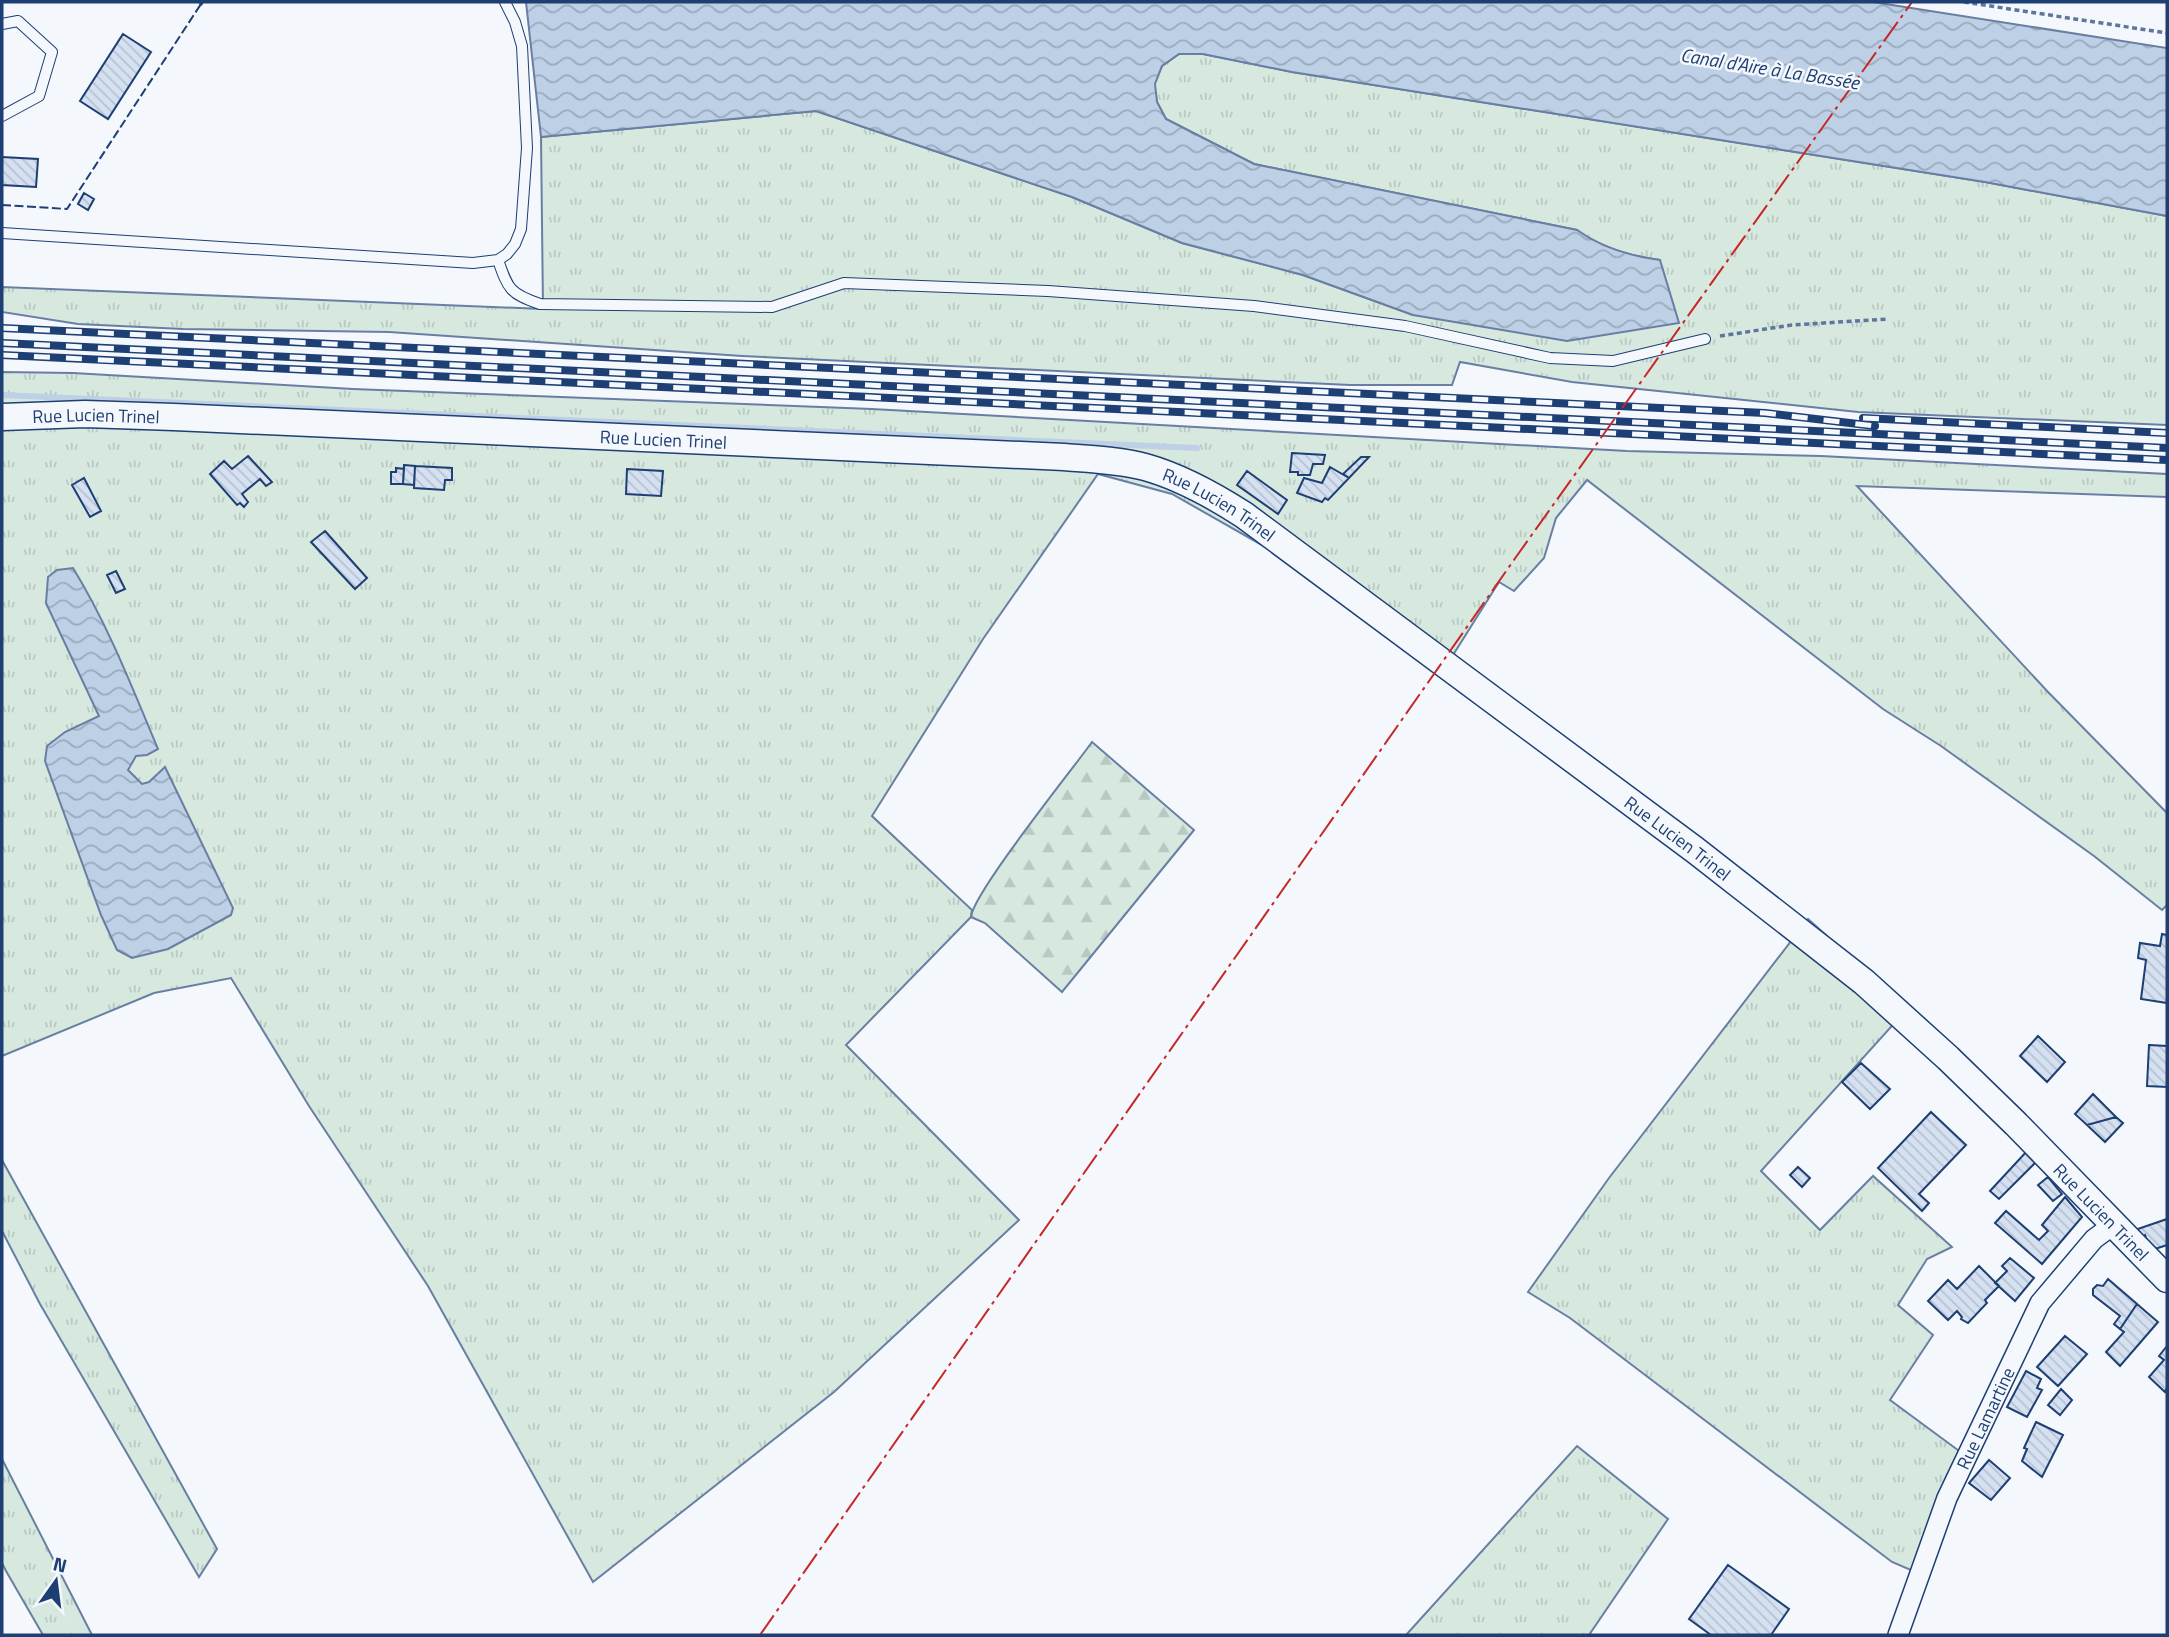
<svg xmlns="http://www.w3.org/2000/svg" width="2169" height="1637" font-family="'Titillium Web',sans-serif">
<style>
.grass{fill:url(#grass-tufts);stroke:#687fa3;stroke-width:2}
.forest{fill:url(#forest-firs);stroke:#687fa3;stroke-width:2}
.water{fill:url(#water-waves);stroke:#687fa3;stroke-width:2}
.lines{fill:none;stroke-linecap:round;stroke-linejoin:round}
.stream{stroke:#bed0e5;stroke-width:6}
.building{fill:url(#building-back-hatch);stroke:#1d3f73;stroke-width:2}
.lane-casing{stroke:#1d3f73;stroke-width:12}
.street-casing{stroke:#1d3f73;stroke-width:22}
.secondary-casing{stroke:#1d3f73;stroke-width:29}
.path{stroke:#5e769c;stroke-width:3.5;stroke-dasharray:5 3.5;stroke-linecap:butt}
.lane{stroke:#f4f7fb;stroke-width:10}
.street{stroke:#f4f7fb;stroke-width:19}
.secondary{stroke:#f4f7fb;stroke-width:26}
.rail-casing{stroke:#1d3f73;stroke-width:8}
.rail{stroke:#f4f7fb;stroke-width:5;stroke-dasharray:16;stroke-linecap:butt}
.fence{stroke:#1d3f73;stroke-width:2;stroke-dasharray:9 3.5;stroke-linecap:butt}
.wall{stroke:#1d3f73;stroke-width:3.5}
.power{stroke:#c62828;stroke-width:2;stroke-dasharray:24 5 3.5 5;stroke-linecap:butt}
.labels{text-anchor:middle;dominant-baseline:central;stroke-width:5;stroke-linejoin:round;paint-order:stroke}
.street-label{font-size:18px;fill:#1d3f73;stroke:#f4f7fb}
.water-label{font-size:19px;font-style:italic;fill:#1d3f73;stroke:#f4f7fb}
</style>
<defs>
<pattern id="grass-tufts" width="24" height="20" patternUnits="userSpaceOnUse" patternTransform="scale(1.75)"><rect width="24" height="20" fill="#d7e8df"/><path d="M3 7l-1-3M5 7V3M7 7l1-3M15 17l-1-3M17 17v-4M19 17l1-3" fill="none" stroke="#b8c8c3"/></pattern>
<pattern id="forest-firs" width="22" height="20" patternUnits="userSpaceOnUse" patternTransform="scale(1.75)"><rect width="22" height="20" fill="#d7e8df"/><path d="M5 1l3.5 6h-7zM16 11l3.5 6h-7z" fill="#b8c8c3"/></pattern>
<pattern id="water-waves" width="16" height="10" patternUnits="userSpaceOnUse" patternTransform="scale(1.75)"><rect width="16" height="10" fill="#bed0e5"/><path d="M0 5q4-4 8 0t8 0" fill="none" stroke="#9aaabe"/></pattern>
<pattern id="building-back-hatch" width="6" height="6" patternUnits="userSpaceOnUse" patternTransform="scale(1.75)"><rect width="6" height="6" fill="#d5e0f0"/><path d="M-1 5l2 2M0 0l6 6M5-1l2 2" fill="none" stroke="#b6c1d1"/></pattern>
</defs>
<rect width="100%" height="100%" fill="#f4f7fb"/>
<path class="grass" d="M1179,54H1203L1292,72L1985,182L2167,216V425L1858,412L1572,382L1460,362L1452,385H1350L742,356L389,332L183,329L78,324L2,312V287L543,309L541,137L816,111L1072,197L1182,243L1303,275L1413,315L1660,260C1629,256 1602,248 1577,230L1254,164L1166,119L1157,102L1154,84L1162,66Z
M2,372L73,373L353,389L872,409L1627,451L1821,456L2167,474V497L1857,486L2048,692L2167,813V905L2162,910L2094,856L1941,746L1883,709L1587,480L1556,518L1544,558L1514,591L1499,582L1441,674L1276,553L1172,494L1098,474L983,639L872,816L972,910L971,917L846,1045L1019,1220L834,1392L593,1582L428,1286L309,1106L231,978L154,993L2,1056Z
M1808,919L1908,1008L1761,1171L1820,1230L1873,1176L1952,1247L1927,1259L1898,1305L1933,1335L1890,1400L1966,1456L1920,1574L1892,1562L1570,1318L1528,1292L1609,1178Z
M2,1160L217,1549L199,1577L40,1304L2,1231Z
M1577,1446L1668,1519L1589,1635H1406Z
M2,1459L92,1635H43L6,1571L2,1563Z"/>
<path class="forest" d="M1092,742L1194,830L1062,992L985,923L971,917C973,893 1072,770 1092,742Z"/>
<path class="water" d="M526,2H1873L2167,48V216L1985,182L1292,72L1203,54H1179L1162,66L1155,84L1157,102L1166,119L1254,164L1577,230C1602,248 1629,256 1660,260L1679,323L1567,341L1413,315L1303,275L1182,243L1072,197L816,111L541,137Z
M73,568C108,625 132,687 158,749L147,755L136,756L128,770L142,784L149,782L165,767L233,908L231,915L168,949L132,958L117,950L101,915L45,761L47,746L65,732L99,716L46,603L48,577L57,570Z"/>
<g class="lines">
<path class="stream" d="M2,395L1197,448"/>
</g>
<path class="building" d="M123,34L151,52L108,119L80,101Z
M2,157L38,159L36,187L2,185Z
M84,193L94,199L88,210L78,204Z
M1292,453L1325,455L1323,464H1313L1310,475H1298V472H1290Z
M248,456L272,482L266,486L260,479L242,494L248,502L244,507L240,503L237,505L210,474L224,461L232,469Z
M1361,457H1369L1349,478L1343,474Z
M404,465L415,466L414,485L403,484Z
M415,466L452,468V480H445L444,490L414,488Z
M1330,467L1349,478L1328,500L1325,498L1322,502L1297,493L1304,478L1322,483Z
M396,468L404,469L403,484H391V472H396Z
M627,469L663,471L661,496L626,494Z
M1247,471L1287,500L1278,514L1237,485Z
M84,478L101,511L90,517L72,485Z
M325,531L367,578L355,589L311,542Z
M116,571L125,589L116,593L107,575Z
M2162,934L2167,935V1003L2141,999L2146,960L2138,958L2140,943L2160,946Z
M2038,1036L2065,1062L2047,1082L2020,1056Z
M2149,1045L2167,1046V1087L2147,1086Z
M1861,1063L1890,1089L1870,1109L1842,1082Z
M2093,1094L2116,1117L2087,1125L2075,1114Z
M1931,1112L1966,1145L1919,1194L1929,1203L1922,1211L1878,1168Z
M2116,1117L2123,1123L2105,1142L2087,1125Z
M2027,1151L2036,1162L1999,1199L1990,1191Z
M1798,1167L1810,1178L1802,1187L1790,1175Z
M2048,1177L2062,1194L2053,1201L2038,1185Z
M2065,1197L2082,1217L2042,1264L1995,1223L2006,1211L2039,1240L2048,1231L2042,1225Z
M2167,1219V1245L2158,1248L2150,1250L2145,1235L2135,1242L2129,1232Z
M2010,1258L2034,1278L2015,1301L1995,1283L2007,1271L2002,1266Z
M1979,1266L1999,1286L1985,1300L1987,1303L1968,1323L1961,1319L1962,1317L1957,1311L1948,1320L1928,1301L1948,1280L1957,1289Z
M2108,1279L2137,1304L2120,1329L2114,1324L2120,1316L2093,1295V1289L2097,1285L2103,1286Z
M2137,1304L2158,1322L2120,1366L2106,1352L2124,1332L2120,1329Z
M2065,1336L2087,1354L2058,1386L2037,1367Z
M2167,1346V1388L2165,1392L2149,1377L2164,1360L2159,1356Z
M2026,1371L2041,1379L2037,1388L2042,1390L2027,1417L2007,1407Z
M2061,1389L2072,1400L2060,1415L2048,1405Z
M2036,1422L2063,1435L2042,1477L2022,1461L2027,1449L2024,1448Z
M1989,1460L2010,1478L1991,1500L1969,1483Z
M1728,1565L1789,1609L1771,1635H1711L1689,1619Z"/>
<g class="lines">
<defs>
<path id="lane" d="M2,24L18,21L52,52L39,96L2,116
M2,233L473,263L498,260C508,289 510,294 540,304L772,307L844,283L1048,291L1254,306L1405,326L1550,358L1613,361L1705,339
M498,260L507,254L515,244L521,229L527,148L522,46L515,22L505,2"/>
<g id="street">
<path id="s1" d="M1898,1635L1947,1498L2040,1303L2094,1239L2113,1225"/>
</g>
<g id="secondary">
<path id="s2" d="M2,417L85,414L174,417L1064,457C1090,459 1119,460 1145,467C1181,477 1213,495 1244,515L1695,850L1864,982L1948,1058L2016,1124L2167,1279"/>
</g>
</defs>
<use href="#lane" class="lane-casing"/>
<use href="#street" class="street-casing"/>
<use href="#secondary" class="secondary-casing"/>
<path class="path" d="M1964,2L2167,33
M1720,336L1792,325L1888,319"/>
<use href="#lane" class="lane"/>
<use href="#street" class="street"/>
<use href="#secondary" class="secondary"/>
<defs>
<path id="rail" d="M2,328L1765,413L1875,426
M2,343L2167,448
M2,355L2167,460
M1863,418L2167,433"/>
</defs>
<use href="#rail" class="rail-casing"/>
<use href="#rail" class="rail"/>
<path class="fence" d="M2,205L67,209L201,4"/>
<path class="wall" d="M201,4L202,2"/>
<path class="power" d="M760,1635L1516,557L1912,2"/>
</g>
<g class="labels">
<g class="street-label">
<text stroke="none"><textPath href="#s2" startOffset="94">Rue Lucien Trinel</textPath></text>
<text stroke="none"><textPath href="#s2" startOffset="662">Rue Lucien Trinel</textPath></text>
<text stroke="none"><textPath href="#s2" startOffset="1228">Rue Lucien Trinel</textPath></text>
<text stroke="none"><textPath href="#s2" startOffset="1796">Rue Lucien Trinel</textPath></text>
<text stroke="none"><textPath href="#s2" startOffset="2362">Rue Lucien Trinel</textPath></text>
<text stroke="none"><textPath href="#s1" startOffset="234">Rue Lamartine</textPath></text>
</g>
<g class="water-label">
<text transform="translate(1770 68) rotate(9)">Canal d'Aire à La Bassée</text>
</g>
</g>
<rect width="2169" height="1637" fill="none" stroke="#1d3f73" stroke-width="7"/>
<g transform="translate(56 1581) rotate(14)" stroke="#f4f7fb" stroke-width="5" paint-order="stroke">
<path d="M0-5L12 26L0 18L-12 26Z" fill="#1d3f73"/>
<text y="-10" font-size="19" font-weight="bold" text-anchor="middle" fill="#1d3f73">N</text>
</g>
</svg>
